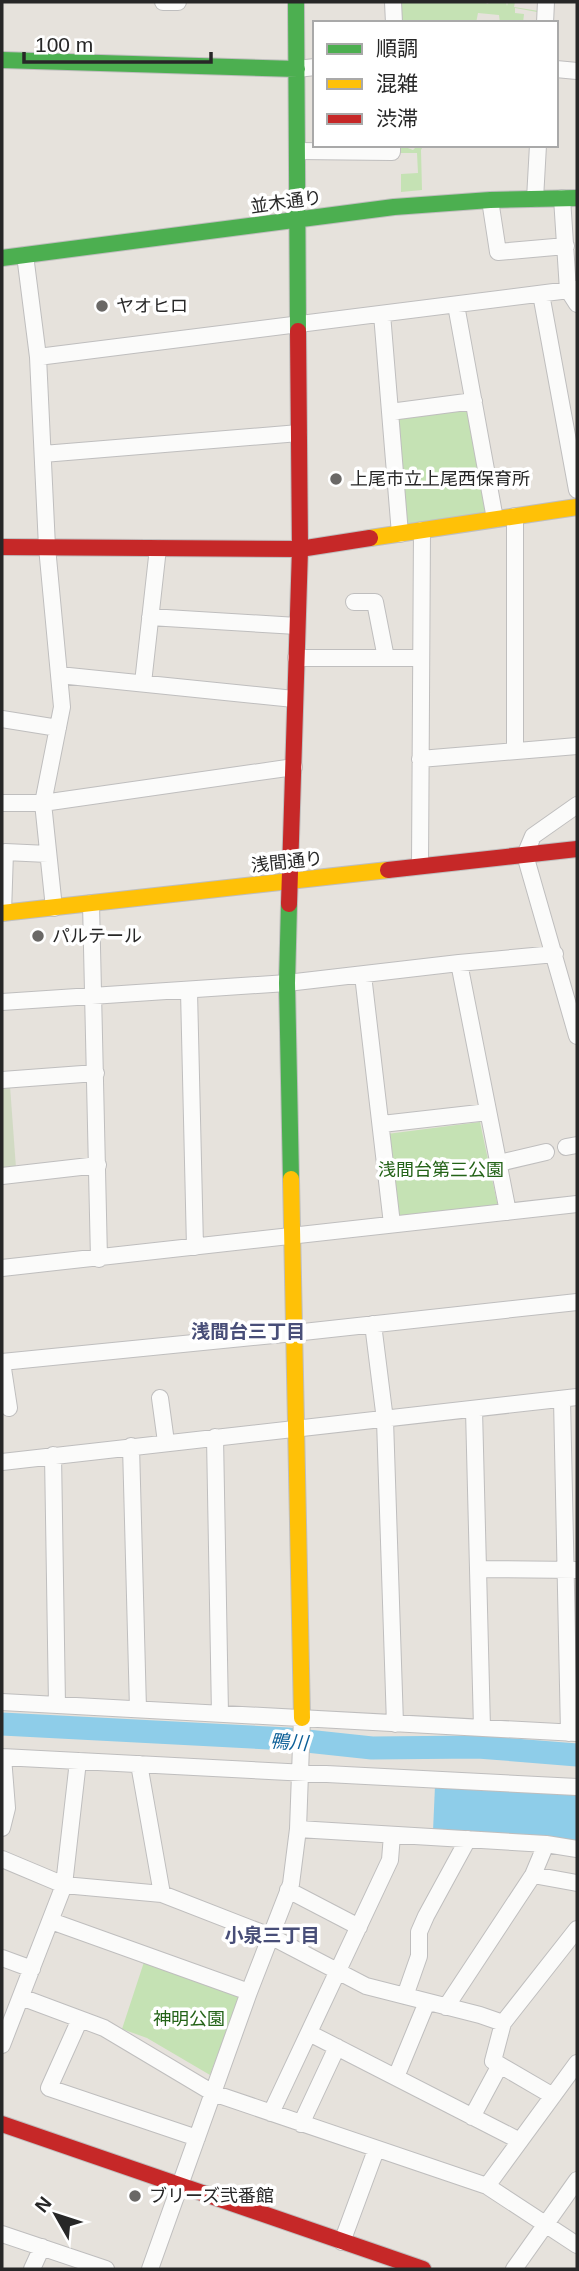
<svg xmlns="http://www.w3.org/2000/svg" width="579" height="2271" font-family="Arial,'Noto Sans JP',sans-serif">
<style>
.green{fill:#c5e2b4}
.cemetery{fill:#d1dac3}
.water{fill:#8ecde9}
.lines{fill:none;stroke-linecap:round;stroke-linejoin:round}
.river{stroke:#8ecde9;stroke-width:23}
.street-casing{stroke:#bfbebe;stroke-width:18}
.fast-casing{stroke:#bfbebe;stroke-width:18}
.slow-casing{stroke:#bfbebe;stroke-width:18}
.jam-casing{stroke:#bfbebe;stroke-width:18}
.street{stroke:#fbfbfa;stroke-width:16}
.fast{stroke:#4caf50;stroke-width:16}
.slow{stroke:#ffc107;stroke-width:16}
.jam{stroke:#c62828;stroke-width:16}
.poi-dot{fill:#6a6866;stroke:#fff;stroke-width:2.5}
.labels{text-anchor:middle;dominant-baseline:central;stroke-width:7;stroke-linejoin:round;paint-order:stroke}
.street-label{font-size:18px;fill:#272727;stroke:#fff}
.poi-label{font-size:18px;fill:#272727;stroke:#fff;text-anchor:start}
.park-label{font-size:18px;fill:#246318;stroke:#fff}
.neighbourhood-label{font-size:19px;font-weight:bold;fill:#484e78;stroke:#fff}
.water-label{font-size:19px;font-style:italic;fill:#0c5f97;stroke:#fff}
</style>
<rect width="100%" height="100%" fill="#e6e2dc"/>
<path class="green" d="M399,2H483L488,4L489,2H506L507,6L508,2H515L514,7L539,11L538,23L537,12L515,8V13L524,14L523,23H500L499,15L478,13L476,23H398Z
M400,145L413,150L418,145L423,146L421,150L422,190L401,192V174L418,173L417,153H400Z
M469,407L485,513L404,524L398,419Z
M480,1122L498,1207L395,1219L387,1134Z
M144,1962L239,1997L210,2075L147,2038L122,2029Z"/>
<path class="cemetery" d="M10,1086L16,1168L2,1170V1087Z"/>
<path class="water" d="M435,1786L577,1793V1843L433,1831Z"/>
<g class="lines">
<path class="river" d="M2,1724L288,1739L372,1748L478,1747L577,1755"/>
<defs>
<path id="street" d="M163,2H178
M393,2L394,23
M545,23L546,2
M297,69L315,67
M556,69L577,71
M299,151L392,152V145
M562,198L568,290L577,304
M535,199L538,145
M490,200L498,252L566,246
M25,255L38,357L47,547L62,707L43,803L54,908
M541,294L577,490
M456,305L495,519
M382,314L400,534
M38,357L577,289
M390,412L474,401
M43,454L299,433
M515,516V751
M354,602H375L386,658
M150,617L297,626
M296,658H421
M59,675L294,699
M143,683L158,548
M2,719L58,728
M420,759L577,746
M2,803H43L294,767
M577,805L533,836L525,855L577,1036
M420,866L422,530
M91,903L99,1259
M3,913L5,852L48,854
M459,963L508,1212
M363,975L392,1224
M189,991L195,1247
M2,1002L287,983L459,963L555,954
M2,1080L96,1073
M382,1124L488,1112
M566,1147L577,1145
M499,1163L546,1152
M2,1176L98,1165
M2,1268L577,1204
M373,1324L385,1420L395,1724
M2,1362L294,1333L577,1302
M2,1362L9,1408
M160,1398L166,1442
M562,1399L569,1733
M474,1410L482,1728
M215,1437L220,1714
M131,1446L138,1709
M53,1455L57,1705
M2,1462L577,1397
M478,1569L577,1570
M2,1702L577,1733
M2,1757L577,1787
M139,1764L162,1894
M2,1828L7,1808L3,1757
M298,1829L546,1844L577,1849
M2,1859L64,1885L162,1894L270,1936L366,1986L480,2015L503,2023
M533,1875L577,1883
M288,1890L359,1927
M51,1921L249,1992
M2,1958L32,1969
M405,1996L419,1956V1932L426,1916L468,1839
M21,1997L104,2028L213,2093L487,2186L577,2245
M446,2007L533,1875L546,1844
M80,2019L49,2088L197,2138
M309,2033L520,2141
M2,2045L64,1885L78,1761
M396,2077L427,2002
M553,2096L493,2061L503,2023L577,1929
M271,2113L390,1860L392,1835
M472,2117L500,2065
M301,2124L337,2047
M487,2186L577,2063
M2,2234L106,2269
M342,2242L376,2150
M32,2269L42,2247
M150,2269L249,1992L291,1884L298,1829L302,1718
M514,2269L577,2180"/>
<path id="fast" d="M296,2L298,331
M2,60L297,69
M2,258L394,207L490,200L577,198
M289,904L287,983L291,1179"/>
<path id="slow" d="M370,538L577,507
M2,913L388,870
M291,1179L302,1718"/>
<path id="jam" d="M2,547L300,549L370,538
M388,870L577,849
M289,904L300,549L298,331
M2,2124L423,2269"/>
</defs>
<use href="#street" class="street-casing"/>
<use href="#fast" class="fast-casing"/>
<use href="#slow" class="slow-casing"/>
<use href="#jam" class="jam-casing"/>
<use href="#street" class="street"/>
<use href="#fast" class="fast"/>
<use href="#slow" class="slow"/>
<use href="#jam" class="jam"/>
</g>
<g class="poi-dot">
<circle cx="102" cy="306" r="7"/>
<circle cx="336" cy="479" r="7"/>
<circle cx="38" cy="936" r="7"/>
<circle cx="135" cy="2196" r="7"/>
</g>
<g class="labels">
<g class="street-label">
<text transform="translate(286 202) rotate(-8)">並木通り</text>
<text transform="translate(287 862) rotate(-6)">浅間通り</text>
</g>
<g class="poi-label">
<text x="116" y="306">ヤオヒロ</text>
<text x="350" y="479">上尾市立上尾西保育所</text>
<text x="52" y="936">パルテール</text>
<text x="149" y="2196">ブリーズ弐番館</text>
</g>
<g class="park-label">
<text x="441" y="1170">浅間台第三公園</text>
<text x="189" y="2019">神明公園</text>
</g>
<g class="neighbourhood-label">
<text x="248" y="1331">浅間台三丁目</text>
<text x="272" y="1935">小泉三丁目</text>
</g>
<g class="water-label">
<text transform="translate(289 1742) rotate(4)">鴨川</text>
</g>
</g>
<rect width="579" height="2271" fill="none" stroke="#272727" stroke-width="7"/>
<rect x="313" y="21" width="245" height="126" fill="#ffffff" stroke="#a9a9a9" stroke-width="2"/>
<rect x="327" y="44" width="35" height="10" fill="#4caf50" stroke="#a9a9a9" stroke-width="2"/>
<text x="376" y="56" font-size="21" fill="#272727">順調</text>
<rect x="327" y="79" width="35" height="10" fill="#ffc107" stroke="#a9a9a9" stroke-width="2"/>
<text x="376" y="91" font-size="21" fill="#272727">混雑</text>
<rect x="327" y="114" width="35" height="10" fill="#c62828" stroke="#a9a9a9" stroke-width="2"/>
<text x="376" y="126" font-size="21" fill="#272727">渋滞</text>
<g transform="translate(56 2215) rotate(309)" stroke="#ffffff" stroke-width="5" paint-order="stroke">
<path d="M0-5L12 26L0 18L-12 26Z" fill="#272727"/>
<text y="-10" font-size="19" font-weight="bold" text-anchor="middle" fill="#272727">N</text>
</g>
<path d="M24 52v10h187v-10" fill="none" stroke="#272727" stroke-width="3.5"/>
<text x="35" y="52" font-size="21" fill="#272727" stroke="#ffffff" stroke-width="5" paint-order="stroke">100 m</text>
</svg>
